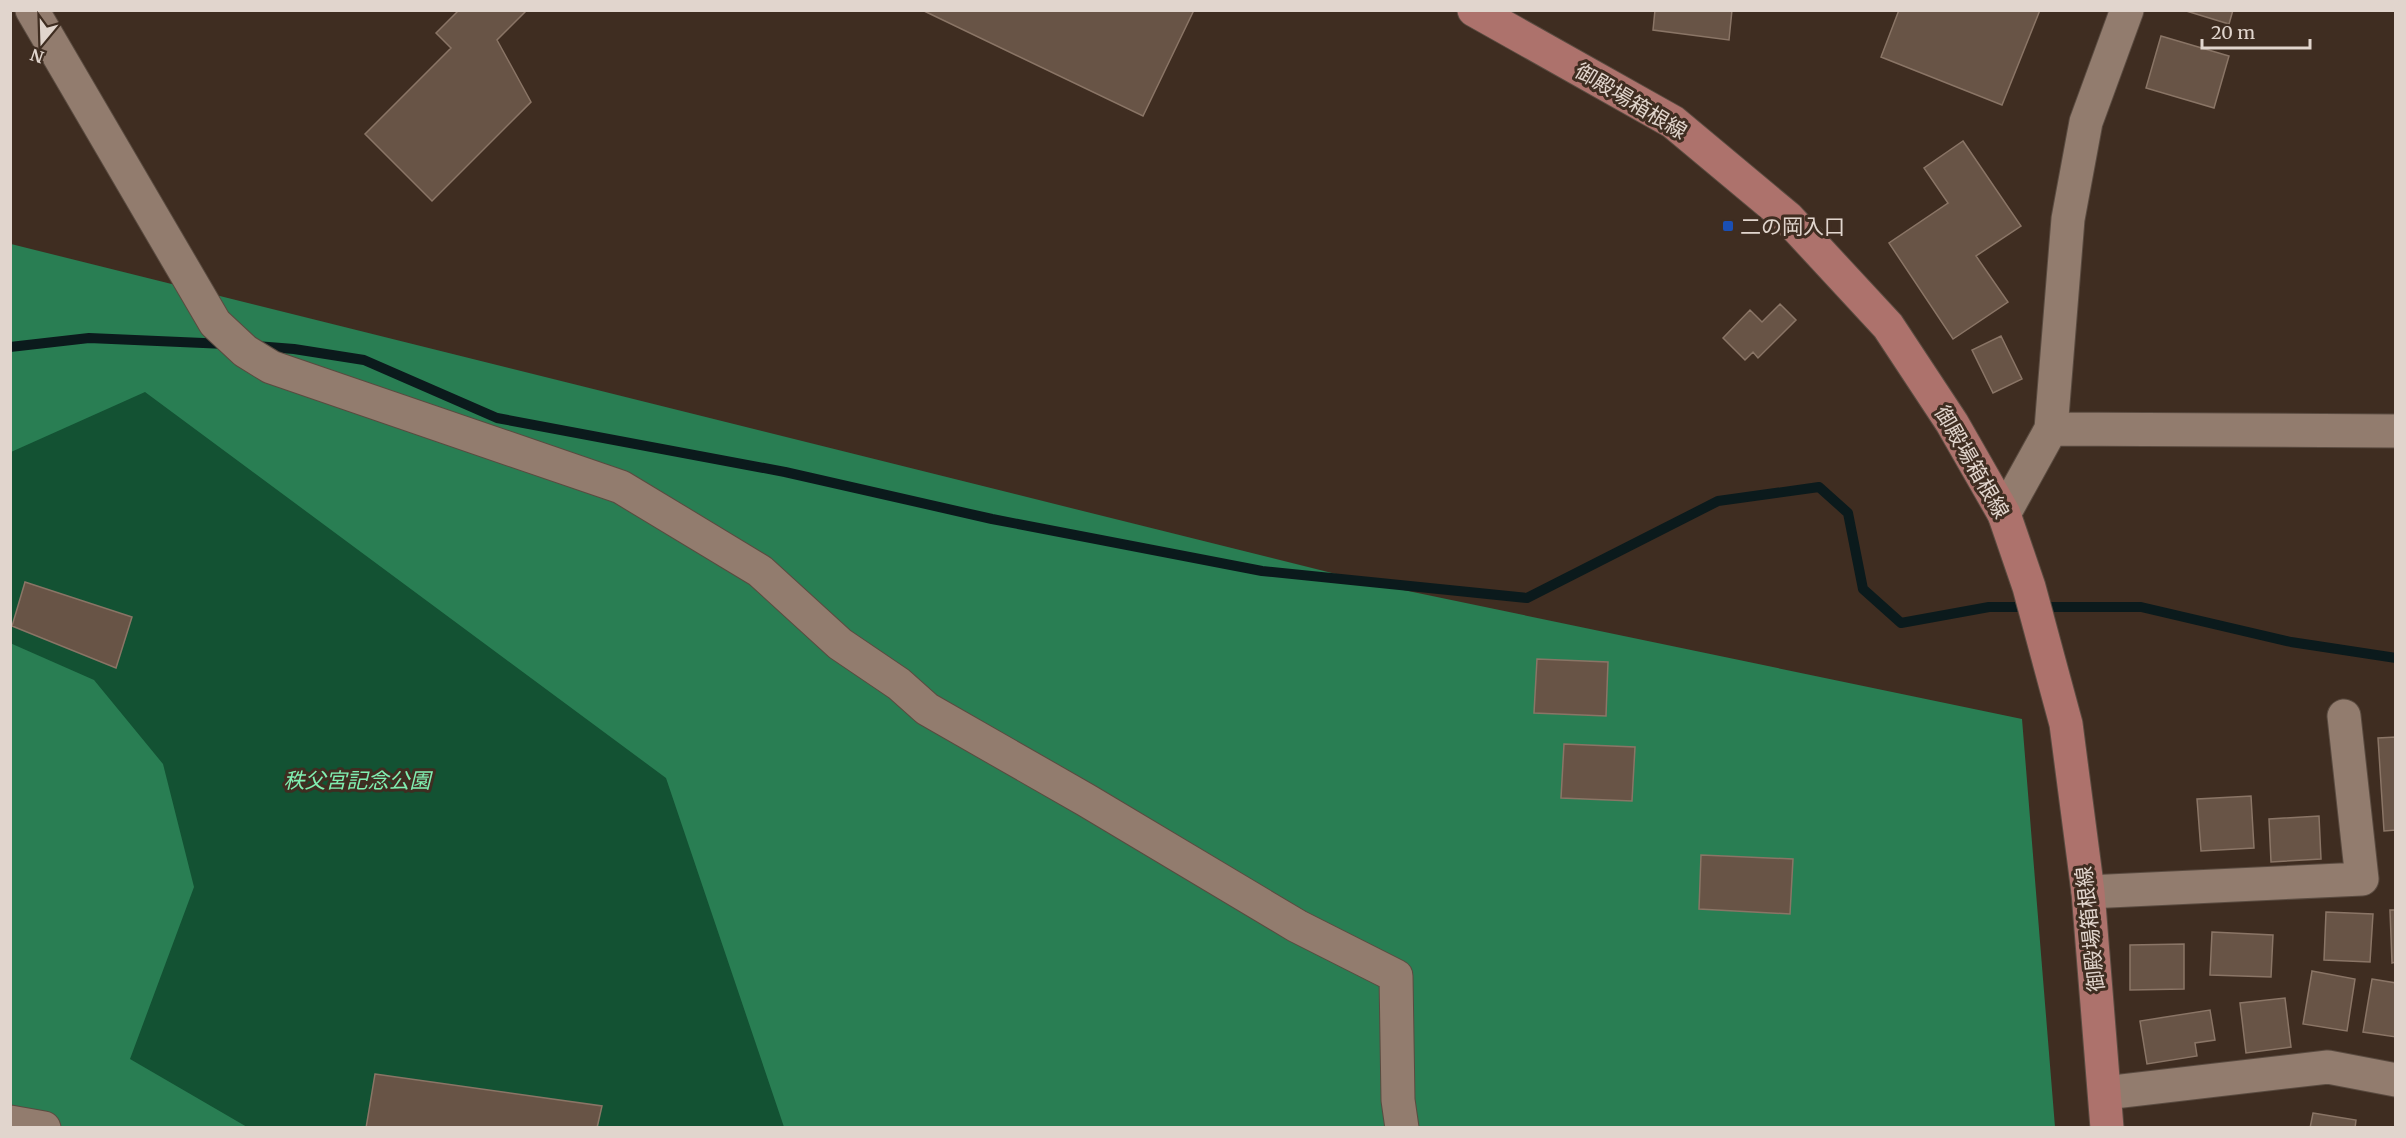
<svg xmlns="http://www.w3.org/2000/svg" width="2406" height="1138" font-family="Merriweather,'Noto Sans JP',serif">
<style>
.green{fill:#135233}
.forest{fill:#297e53}
.lines{fill:none;stroke-linecap:round;stroke-linejoin:round}
.stream{stroke:#0b1a1c;stroke-width:10}
.building{fill:#685446;stroke:#8a7566;stroke-width:1.5}
.minor-casing{stroke:#5a4b40;stroke-width:35}
.major-casing{stroke:#5a4b40;stroke-width:35}
.minor{stroke:#927c6e;stroke-width:33}
.major{stroke:#ad726c;stroke-width:33}
.transit-dot{fill:#1a4fb4;stroke:#3f2d21;stroke-width:2}
.labels{text-anchor:middle;dominant-baseline:central;stroke-width:6;stroke-linejoin:round;paint-order:stroke}
.street-label{font-size:21px;fill:#e1d5cd;stroke:#3f2d21}
.poi-label{font-size:21px;fill:#e1d5cd;stroke:#3f2d21;text-anchor:start}
.park-label{font-size:21px;font-style:italic;fill:#80efb1;stroke:#3f2d21}
</style>
<rect width="100%" height="100%" fill="#3f2d21"/>
<path class="green" d="M10,290L1379,1127L115,1128L11,1110Z"/>
<path class="forest" d="M11,244L1384,586L2022,719L2055,1127H784L666,778L145,392L11,452Z
M10,643L94,680L163,764L194,887L130,1059L247,1127H11Z"/>
<g class="lines">
<path class="stream" d="M256,346L294,349L364,360L497,418L785,472L992,519L1262,571L1527,598L1718,501L1819,487L1848,513L1863,589L1901,623L1989,607H2141L2291,642L2396,658
M10,347L89,338L226,344"/>
</g>
<path class="building" d="M459,10H527L497,40L531,102L432,201L365,134L451,48L436,33Z
M922,10H1194L1143,116Z
M1655,10H1732L1729,40L1653,30Z
M1899,10H2040L2002,105L1881,57Z
M2183,10H2233L2229,24Z
M2161,36L2229,56L2214,108L2146,88Z
M1963,141L2021,226L1976,256L2008,302L1953,339L1889,243L1948,203L1924,168Z
M1780,304L1796,320L1758,358L1753,352L1745,360L1723,338L1750,310L1762,322Z
M2001,336L2022,379L1993,393L1972,350Z
M25,582L132,617L116,668L12,626Z
M1537,659L1608,662L1606,716L1534,713Z
M2396,737V830L2384,831L2378,738Z
M1564,744L1635,747L1632,801L1561,798Z
M2251,796L2254,848L2201,851L2197,799Z
M2319,816L2321,859L2271,862L2269,819Z
M1701,855L1793,859L1790,914L1699,909Z
M2390,910H2396V962L2392,963Z
M2326,912L2373,914L2370,962L2324,960Z
M2212,932L2273,935L2271,977L2210,975Z
M2184,944V989L2130,990V945Z
M2312,971L2355,979L2347,1031L2303,1024Z
M2372,979L2396,983V1037L2363,1032Z
M2285,998L2291,1047L2246,1053L2240,1003Z
M2210,1010L2215,1040L2195,1043L2197,1056L2147,1064L2140,1021Z
M375,1074L602,1106L597,1128H366Z
M2313,1113L2356,1120L2355,1128H2310Z"/>
<g class="lines">
<defs>
<path id="minor" d="M32,10L215,323L245,351L271,367L621,487L760,571L840,644L899,684L927,709L1086,800L1297,926L1396,976L1398,1100L1402,1128
M2051,429L2396,431
M2004,514L2051,429L2068,219L2086,122L2127,10
M2088,892L2362,879L2344,716
M2105,1093L2328,1067L2396,1080
M10,1122L44,1128"/>
<path id="major" d="M1474,10L1673,122L1788,218L1888,326L1952,423L2004,514L2029,587L2066,724L2088,892L2107,1128"/>
</defs>
<use href="#minor" class="minor-casing"/>
<use href="#major" class="major-casing"/>
<use href="#minor" class="minor"/>
<use href="#major" class="major"/>
</g>
<rect class="transit-dot" x="1722" y="220" width="12" height="12" rx="3"/>
<g class="labels">
<g class="street-label">
<text transform="translate(1631 101) rotate(31)">御殿場箱根線</text>
<text transform="translate(1972 462) rotate(60)">御殿場箱根線</text>
<text transform="translate(2090 929) rotate(-96)">御殿場箱根線</text>
</g>
<g class="poi-label">
<text x="1740" y="226">二の岡入口</text>
</g>
<g class="park-label">
<text x="357" y="780">秩父宮記念公園</text>
</g>
</g>
<rect width="2406" height="1138" fill="none" stroke="#e1d5cd" stroke-width="24"/>
<g transform="translate(42 42) rotate(199)" stroke="#3f2d21" stroke-width="4.5" paint-order="stroke">
<path d="M0-4.5L10 22L0 15L-10 22Z" fill="#e1d5cd"/>
<text y="-9" font-size="16" font-weight="bold" text-anchor="middle" fill="#e1d5cd">N</text>
</g>
<path d="M2202 39v9h108v-9" fill="none" stroke="#e1d5cd" stroke-width="3"/>
<text x="2211" y="39" font-size="18" fill="#e1d5cd" stroke="#3f2d21" stroke-width="4.5" paint-order="stroke">20 m</text>
</svg>
